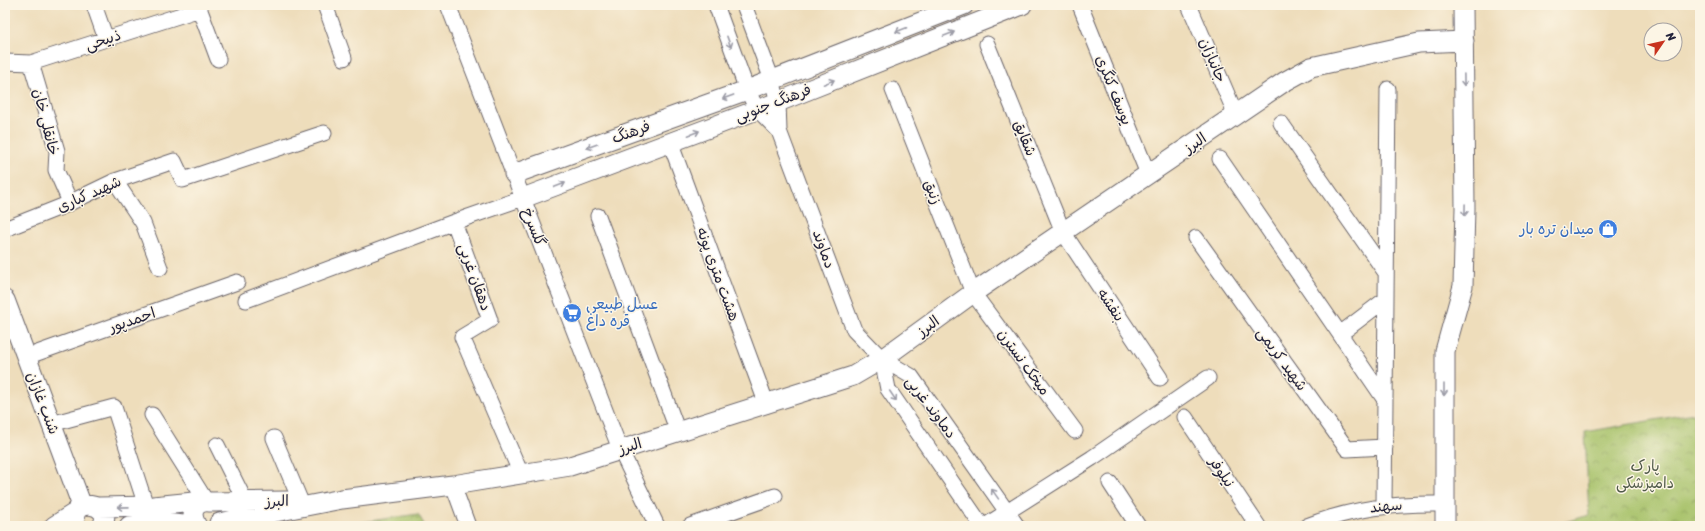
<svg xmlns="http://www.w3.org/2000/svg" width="1705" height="531" font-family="Sriracha,'Playpen Sans Arabic',sans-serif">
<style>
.park{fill:url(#park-crowns);stroke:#647251}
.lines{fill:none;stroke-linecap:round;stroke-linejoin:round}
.minor-casing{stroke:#696368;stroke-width:17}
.major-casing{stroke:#696368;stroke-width:21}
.minor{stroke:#fff;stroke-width:15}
.major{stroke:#fff;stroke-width:19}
.oneway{stroke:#9c9ca7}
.labels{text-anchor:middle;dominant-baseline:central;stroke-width:3;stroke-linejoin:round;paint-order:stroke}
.street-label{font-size:15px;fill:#22223b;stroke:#fcf5e5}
.shop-label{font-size:15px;fill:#366cbe;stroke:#fcf5e5;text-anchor:end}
.park-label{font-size:15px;fill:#505a4a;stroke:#fcf5e5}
</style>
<defs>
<pattern id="park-crowns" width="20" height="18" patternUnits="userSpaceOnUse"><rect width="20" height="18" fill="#a6c167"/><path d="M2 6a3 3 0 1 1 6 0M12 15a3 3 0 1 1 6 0" fill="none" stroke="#879c56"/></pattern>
</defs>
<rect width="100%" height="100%" fill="#fcf5e5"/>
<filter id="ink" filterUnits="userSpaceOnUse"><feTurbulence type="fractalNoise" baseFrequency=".025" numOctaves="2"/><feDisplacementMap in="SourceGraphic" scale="8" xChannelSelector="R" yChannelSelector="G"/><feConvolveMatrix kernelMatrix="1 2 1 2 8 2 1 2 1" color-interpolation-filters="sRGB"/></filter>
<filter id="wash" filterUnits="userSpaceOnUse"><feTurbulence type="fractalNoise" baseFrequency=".012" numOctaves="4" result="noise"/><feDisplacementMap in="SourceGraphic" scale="16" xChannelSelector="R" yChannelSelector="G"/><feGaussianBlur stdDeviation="0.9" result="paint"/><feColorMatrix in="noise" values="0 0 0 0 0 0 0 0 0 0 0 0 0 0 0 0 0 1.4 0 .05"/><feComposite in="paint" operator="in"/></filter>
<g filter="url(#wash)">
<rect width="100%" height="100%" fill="#edb"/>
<path class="park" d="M1700,412V526H1552L1589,515L1585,432Z
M418,514L425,526H336Z"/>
</g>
<g filter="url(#ink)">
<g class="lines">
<defs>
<path id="minor" d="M94,5L106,39
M198,5L218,59
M325,5L344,58
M448,5L620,449L657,526
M716,5L747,90L757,109L779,131
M744,5L772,80L778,102L779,131L854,330L882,359L911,376L1017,526
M1080,5L1148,174
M1189,5L1236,115
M987,44L1063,232L1160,378
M5,62L31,63L200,9
M31,63L57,151L56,170L70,202
M893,90L973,293L1075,431
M1281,123L1386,273
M670,142L767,405
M1220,159L1385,400
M115,181L143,223L160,268
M598,216L678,432
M5,229L63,206L115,181L174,161L183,180L324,133
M1196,238L1347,449L1385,447
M246,300L454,222
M1340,334L1386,299
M26,357L237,282
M882,359L888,389L982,526
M152,415L206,501
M1185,417L1258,526
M51,424L114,407L146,506
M274,438L300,500
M217,445L245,501
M521,474L462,337L490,320L454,222L523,198
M1110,483L1138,526
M453,485L468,526
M1384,505L1388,89
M690,526L775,496
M985,526L1092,458L1208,378
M1307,526C1353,508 1395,503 1444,504"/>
<path id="major" d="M514,174L747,90L964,5
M523,198L778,102L1022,5
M5,300L82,506
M212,502L288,501
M99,507L153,506L204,501
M219,523L342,499L453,485L570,466L853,376L882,359L973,293L1284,82L1311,67L1419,43L1464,41
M54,526L76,512
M76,526C66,494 116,503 102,526
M129,526L164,523L193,526
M197,526C189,514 194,500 210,502
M1445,526V351L1463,286L1465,208L1463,5"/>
</defs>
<use href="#minor" class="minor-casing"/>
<use href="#major" class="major-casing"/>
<use href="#minor" class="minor"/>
<use href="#major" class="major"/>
</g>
<defs><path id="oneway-shaft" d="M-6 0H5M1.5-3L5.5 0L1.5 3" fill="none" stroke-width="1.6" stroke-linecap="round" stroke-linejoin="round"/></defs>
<g class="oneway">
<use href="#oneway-shaft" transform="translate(901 30) rotate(159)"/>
<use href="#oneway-shaft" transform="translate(949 34) rotate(-21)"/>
<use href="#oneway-shaft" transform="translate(729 42) rotate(70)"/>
<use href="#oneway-shaft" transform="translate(1464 80) rotate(89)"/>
<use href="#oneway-shaft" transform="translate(829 82) rotate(-22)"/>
<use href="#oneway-shaft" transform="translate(728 97) rotate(160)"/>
<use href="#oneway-shaft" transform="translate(694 133) rotate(-21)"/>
<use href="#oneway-shaft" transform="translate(592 146) rotate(160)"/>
<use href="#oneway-shaft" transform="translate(560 185) rotate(-21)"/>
<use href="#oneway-shaft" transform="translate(1465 210) rotate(91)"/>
<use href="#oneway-shaft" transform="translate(1444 390) rotate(90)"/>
<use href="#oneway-shaft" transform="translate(893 396) rotate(56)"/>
<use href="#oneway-shaft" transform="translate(995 494) rotate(-125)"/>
<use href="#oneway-shaft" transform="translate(123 507) rotate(179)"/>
</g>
</g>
<defs>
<symbol id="shop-disc" viewBox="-11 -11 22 22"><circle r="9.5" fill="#3f7fe0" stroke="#fcf5e5"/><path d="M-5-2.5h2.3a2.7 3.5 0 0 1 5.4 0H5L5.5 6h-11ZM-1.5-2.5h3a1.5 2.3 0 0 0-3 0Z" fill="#fff"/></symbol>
<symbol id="supermarket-disc" viewBox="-11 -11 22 22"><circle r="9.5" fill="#3f7fe0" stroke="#fcf5e5"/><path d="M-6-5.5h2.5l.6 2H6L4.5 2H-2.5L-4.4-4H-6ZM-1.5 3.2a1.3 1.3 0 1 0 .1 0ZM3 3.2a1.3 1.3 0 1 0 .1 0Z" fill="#fff"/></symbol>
</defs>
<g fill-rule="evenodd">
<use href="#shop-disc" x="1597" y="218" width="22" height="22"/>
<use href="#supermarket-disc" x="561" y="302" width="22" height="22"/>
</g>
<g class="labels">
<g class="street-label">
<text transform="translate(103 40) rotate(-18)">ذبیحی</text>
<text transform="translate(1213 60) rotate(67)">جانبازان</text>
<text transform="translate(1114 90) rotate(68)">یوسف کنگری</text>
<text transform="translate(773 103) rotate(-21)">فرهنگ جنوبی</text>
<text transform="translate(46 122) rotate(76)">خانقلی خان</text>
<text transform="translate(631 132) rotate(-20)">فرهنگ</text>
<text transform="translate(1025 138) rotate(68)">شقایق</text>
<text transform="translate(1195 143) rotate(-34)">البرز</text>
<text transform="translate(933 192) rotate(69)">زنبق</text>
<text transform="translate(89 194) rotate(-24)">شهید کباری</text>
<text transform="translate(534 227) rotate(69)">گلسرخ</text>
<text transform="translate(824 249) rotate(70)">دماوند</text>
<text transform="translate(718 274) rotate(70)">هشت متری پونه</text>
<text transform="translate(475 277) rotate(70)">دهقان غربی</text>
<text transform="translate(1111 305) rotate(56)">بنفشه</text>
<text transform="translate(132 320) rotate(-19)">احمدپور</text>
<text transform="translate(928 326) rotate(-36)">البرز</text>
<text transform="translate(1282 359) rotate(54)">شهید کریمی</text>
<text transform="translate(1024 362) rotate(54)">میخک نسترن</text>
<text transform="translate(43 403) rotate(69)">شنب غازان</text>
<text transform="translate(931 407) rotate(53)">دماوند غربی</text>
<text transform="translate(630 446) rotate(-17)">البرز</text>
<text transform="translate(1222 472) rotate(56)">نیلوفر</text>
<text transform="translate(277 501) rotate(-1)">البرز</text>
<text transform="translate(1386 506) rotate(-5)">سهند</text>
</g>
<g class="shop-label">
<text x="1594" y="229">میدان تره بار</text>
<text x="586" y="304" text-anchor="start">عسل طبیعی<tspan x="586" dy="17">قره داغ</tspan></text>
</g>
<g class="park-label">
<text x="1645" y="466">پارک<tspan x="1645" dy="17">دامپزشکی</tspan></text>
</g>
</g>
<rect width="1705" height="531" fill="none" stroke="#fcf5e5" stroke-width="20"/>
<g transform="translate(1663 42) rotate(56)"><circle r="19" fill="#fcf5e5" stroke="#a5a1a1"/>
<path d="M0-3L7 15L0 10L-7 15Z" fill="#c8321e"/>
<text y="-6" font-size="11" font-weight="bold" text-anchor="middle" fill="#22223b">N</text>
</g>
</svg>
